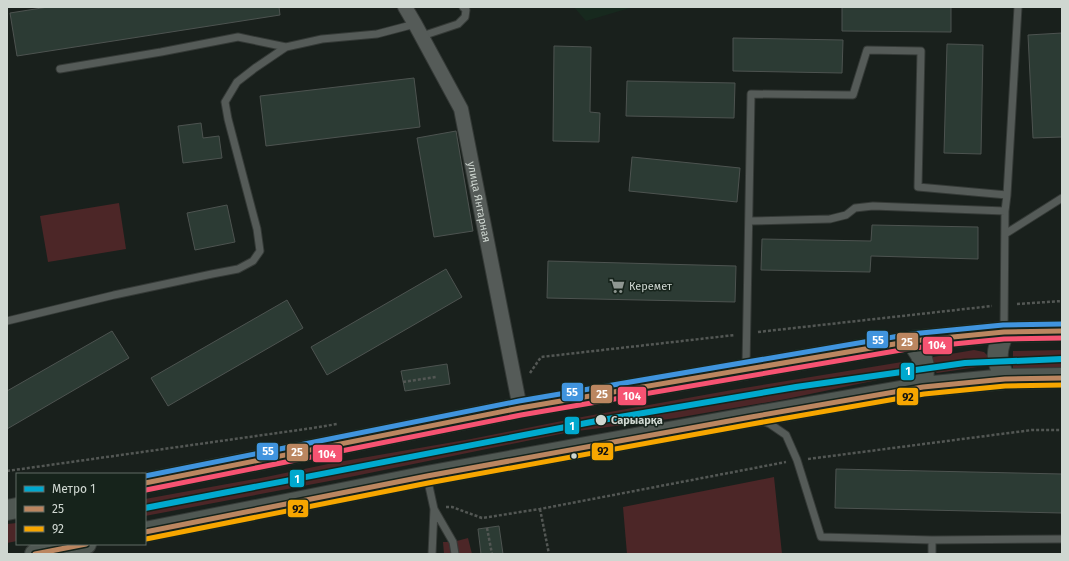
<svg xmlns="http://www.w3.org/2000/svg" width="1069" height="561" font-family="'Fira Sans',sans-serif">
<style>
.built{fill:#17291e}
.green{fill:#4c2627}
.building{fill:#2c3b34;stroke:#4d5350}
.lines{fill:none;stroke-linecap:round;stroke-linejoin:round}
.lane-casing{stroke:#353a37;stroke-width:9}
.street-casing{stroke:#353a37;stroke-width:16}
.secondary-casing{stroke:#353a37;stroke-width:22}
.path{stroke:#535754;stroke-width:2.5;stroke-dasharray:3 2;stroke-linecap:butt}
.lane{stroke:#555b58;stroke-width:7}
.street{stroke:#555b58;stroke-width:14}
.secondary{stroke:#505853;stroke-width:20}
.bus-1-casing{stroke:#16231b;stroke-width:8}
.bus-2-casing{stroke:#16231b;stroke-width:8}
.bus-3-casing{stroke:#16231b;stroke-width:8}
.bus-4-casing{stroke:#16231b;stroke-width:8}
.bus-1{stroke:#bb8660;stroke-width:5}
.bus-2{stroke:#f7a600;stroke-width:5}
.bus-3{stroke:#f65372;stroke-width:5}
.bus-4{stroke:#4094de;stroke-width:5}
.metro-1-casing{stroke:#16231b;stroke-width:9}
.metro-1{stroke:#00a9ce;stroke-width:6}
.stop-dot{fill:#cfd7d1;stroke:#16231b;stroke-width:1.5}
.labels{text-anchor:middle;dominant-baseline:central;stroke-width:3;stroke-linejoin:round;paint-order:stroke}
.street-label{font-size:11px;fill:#cfd7d1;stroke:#16231b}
.poi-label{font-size:11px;fill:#cfd7d1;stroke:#16231b;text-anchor:start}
.stop-label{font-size:11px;font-weight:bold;fill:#cfd7d1;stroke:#16231b;text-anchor:start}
.line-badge{stroke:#16231b;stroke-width:1.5}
.badge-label{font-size:11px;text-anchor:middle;font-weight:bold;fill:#fff}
.pale-badge-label{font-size:11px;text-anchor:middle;font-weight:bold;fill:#111}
</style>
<rect width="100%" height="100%" fill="#19201c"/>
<path class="built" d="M574,7H633L586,21Z"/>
<path class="green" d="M119,203L126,249L48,262L40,216Z
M974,350L984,352L989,357L988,362L984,366L937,373L931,368V360L933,357Z
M1062,350V370H1023L1013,368V351Z
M902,362L908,368L906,374L786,399L676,418L570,432L340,479L145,516V499L266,477L333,463L471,439L582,417L732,390Z
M774,477L782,554H627L623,507Z
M17,523V541L7,543V524Z
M468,538L472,554H444L443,542H453Z"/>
<path class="building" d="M48,7H279L280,15L17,56L10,13Z
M842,7H951V32L842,31Z
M1062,33V137L1033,138L1028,35Z
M733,38L843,40L842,73L733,71Z
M947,44L983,45L981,154L944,153Z
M554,46L591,47L590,112L600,113L599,142L553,141Z
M414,78L420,127L266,146L260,96Z
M627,81L735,83L734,118L626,116Z
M201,123L203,138L219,136L222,158L183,163L178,126Z
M456,131L473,231L434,237L417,138Z
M632,157L740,168L737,202L629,191Z
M227,205L235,242L195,250L187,213Z
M872,225L978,227V259L871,256L870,272L761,270L762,239L871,241Z
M548,261L736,266L735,302L547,298Z
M446,269L462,297L327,375L311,347Z
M287,300L303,328L168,406L151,378Z
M112,331L129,358L7,429V391Z
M447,364L450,384L405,391L401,371Z
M836,469L1062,474V513L835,508Z
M499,526L503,554H481L478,529Z"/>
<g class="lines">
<defs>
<path id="lane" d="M422,36L458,24L465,17L466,10L463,7
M60,69L161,52L238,37L286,47
M749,221L830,219L846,215L855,208L873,206L1005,211
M1005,234L1062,198
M7,321L114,295L212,274L238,269L253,261L260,251L257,229L228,119L225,102L237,82L255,68L286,47L322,39L377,34L415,24
M1004,330L1005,211L1007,195L1018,7
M746,367L751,94L853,95L867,50L921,51L918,187L1007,195
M762,421L770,424L786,435L797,460L821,537L932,540V554
M427,477L434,509L432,554
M434,509L453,542L455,554
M932,540L1062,539"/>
<g id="street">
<path id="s1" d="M405,7L415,24L461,109L520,408"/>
</g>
<path id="secondary" d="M1004,332C995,353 996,359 1005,379
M912,341L921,355L924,366L923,387
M145,483L520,408L912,341L1004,332L1062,331
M7,510L17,508
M145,532L427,476L751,417L923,387L1005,379L1062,378
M35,554L86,544"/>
</defs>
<use href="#lane" class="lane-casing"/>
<use href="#street" class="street-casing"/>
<use href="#secondary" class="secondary-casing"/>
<path class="path" d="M1017,304L1062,301
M758,332L992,306
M530,373L541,357L735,335
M403,382L436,377
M808,459L1032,430H1062
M7,471L313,428L337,424
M446,507H452L482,518L540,509L786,462
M540,509L549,554
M487,528L492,554"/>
<use href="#lane" class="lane"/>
<use href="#street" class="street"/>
<use href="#secondary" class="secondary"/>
<defs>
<path id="bus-1" d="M145,483L520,408L912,341L1004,332L1062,331
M145,532L427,476L751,417L923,387L1005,379L1062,378
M35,554L86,544"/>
<path id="bus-2" d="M146,539L428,483L752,424L924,394L1005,386L1062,385"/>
<path id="bus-3" d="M146,490L521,415L913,348L1004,339L1062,338"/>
<path id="bus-4" d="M145,476L519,401L911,334L1003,325L1062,324"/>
</defs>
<use href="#bus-1" class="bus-1-casing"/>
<use href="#bus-2" class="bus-2-casing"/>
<use href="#bus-3" class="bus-3-casing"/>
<use href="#bus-4" class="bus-4-casing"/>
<use href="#bus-1" class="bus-1"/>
<use href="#bus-2" class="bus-2"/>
<use href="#bus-3" class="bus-3"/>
<use href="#bus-4" class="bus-4"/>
<defs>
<path id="metro-1" d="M145,508L602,420L796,387L965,363L1062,359"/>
</defs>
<use href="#metro-1" class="metro-1-casing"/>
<use href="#metro-1" class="metro-1"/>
</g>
<defs>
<symbol id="supermarket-bare" viewBox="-9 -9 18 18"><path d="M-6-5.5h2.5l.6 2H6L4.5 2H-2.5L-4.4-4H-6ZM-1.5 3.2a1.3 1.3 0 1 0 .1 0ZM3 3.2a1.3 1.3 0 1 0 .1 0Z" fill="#8f9792" stroke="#16231b" stroke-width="2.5" paint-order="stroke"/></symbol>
</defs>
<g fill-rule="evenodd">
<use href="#supermarket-bare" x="606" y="275" width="22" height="22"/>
</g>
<g class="stop-dot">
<circle cx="601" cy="420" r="6"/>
<circle cx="574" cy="456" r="3.5"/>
</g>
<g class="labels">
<g class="street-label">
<text stroke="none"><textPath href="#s1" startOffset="211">улица Янтарная</textPath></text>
</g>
<g class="poi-label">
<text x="629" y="286">Керемет</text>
</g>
<g class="stop-label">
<text x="611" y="420">Сарыарқа</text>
</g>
</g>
<g class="line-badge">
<rect x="866" y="330" width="23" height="19" rx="4" fill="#4094de"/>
<rect x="896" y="332" width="23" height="19" rx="4" fill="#bb8660"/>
<rect x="922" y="336" width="31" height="19" rx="4" fill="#f65372"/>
<rect x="900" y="362" width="15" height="19" rx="4" fill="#00a9ce"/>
<rect x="561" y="382" width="23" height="20" rx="4" fill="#4094de"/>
<rect x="590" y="384" width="23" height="20" rx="4" fill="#bb8660"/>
<rect x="617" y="386" width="30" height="20" rx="4" fill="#f65372"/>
<rect x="896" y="387" width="23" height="19" rx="4" fill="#f7a600"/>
<rect x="564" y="416" width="16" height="19" rx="4" fill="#00a9ce"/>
<rect x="591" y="442" width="23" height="19" rx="4" fill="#f7a600"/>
<rect x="256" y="442" width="23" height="19" rx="4" fill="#4094de"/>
<rect x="286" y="443" width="23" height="19" rx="4" fill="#bb8660"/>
<rect x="312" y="444" width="31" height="19" rx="4" fill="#f65372"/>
<rect x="289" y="469" width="16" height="19" rx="4" fill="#00a9ce"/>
<rect x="287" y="499" width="22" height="19" rx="4" fill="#f7a600"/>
</g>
<g class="badge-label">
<text x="878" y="344">55</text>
<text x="907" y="346">25</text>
<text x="937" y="349">104</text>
<text x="908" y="375">1</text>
<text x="572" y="396">55</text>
<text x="602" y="398">25</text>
<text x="632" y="400">104</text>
<text x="572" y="430">1</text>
<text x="268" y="455">55</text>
<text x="297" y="456">25</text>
<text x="327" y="458">104</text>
<text x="297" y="483">1</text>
</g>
<g class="pale-badge-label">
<text x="908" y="401">92</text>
<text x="603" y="455">92</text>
<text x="298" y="513">92</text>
</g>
<rect width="1069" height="561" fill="none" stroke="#cfd7d1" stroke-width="16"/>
<rect x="16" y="473" width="130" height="72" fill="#16231b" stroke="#606b64"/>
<rect x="24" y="486" width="20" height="6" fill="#00a9ce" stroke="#606b64"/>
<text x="52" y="493" font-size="12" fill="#cfd7d1">Метро 1</text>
<rect x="24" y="506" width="20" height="6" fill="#bb8660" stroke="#606b64"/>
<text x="52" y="513" font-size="12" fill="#cfd7d1">25</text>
<rect x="24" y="526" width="20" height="6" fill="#f7a600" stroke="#606b64"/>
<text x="52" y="533" font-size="12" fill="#cfd7d1">92</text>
</svg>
